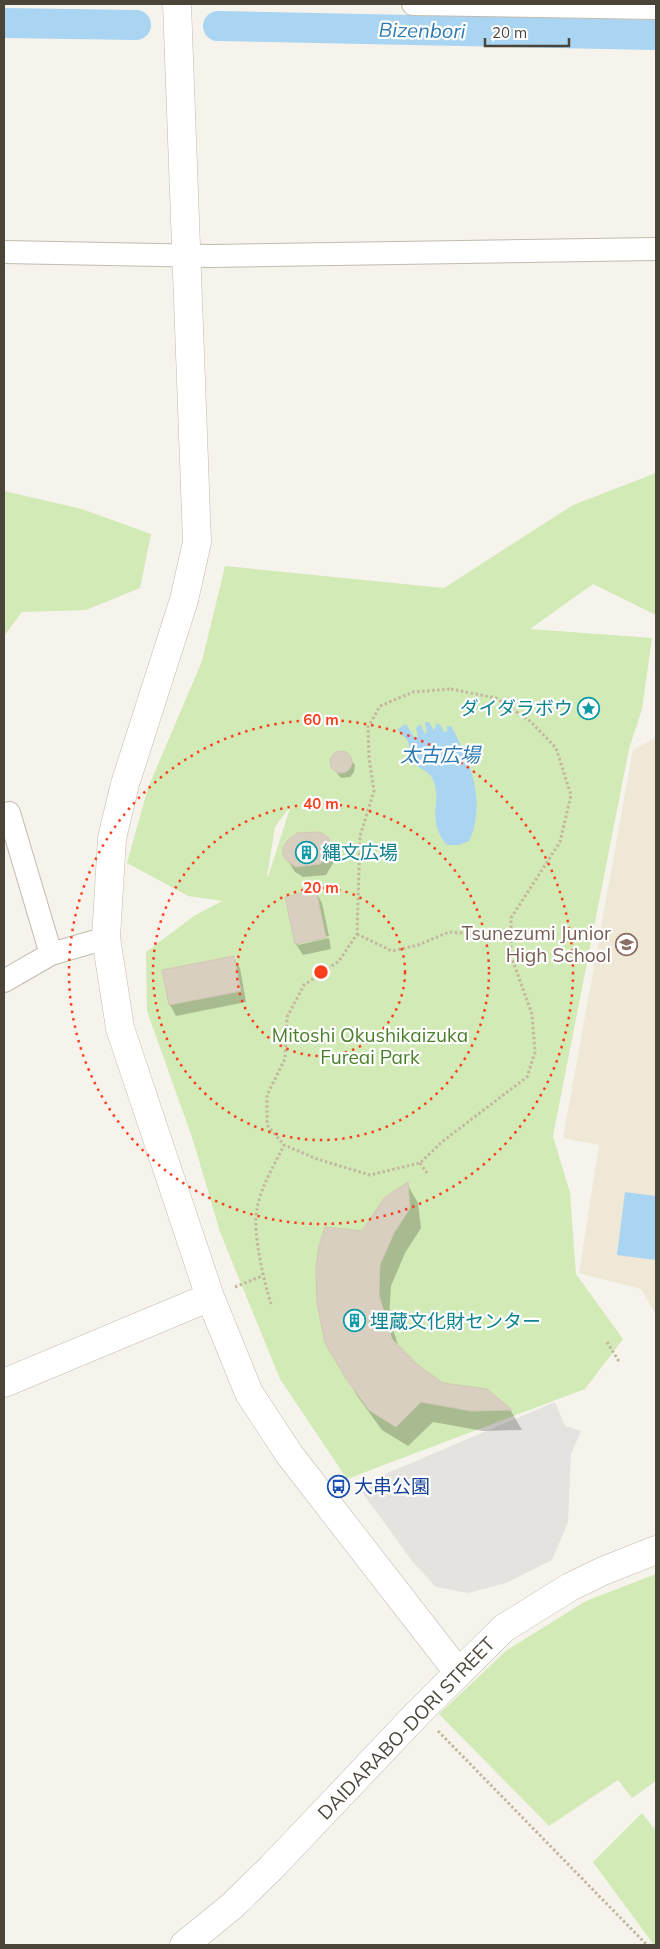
<svg xmlns="http://www.w3.org/2000/svg" width="660" height="1949" font-family="Mulish,'Noto Sans JP',sans-serif">
<style>
.education{fill:#efe8d6}
.green{fill:#d2eab5;fill-rule:evenodd}
.parking{fill:#e5e3e0}
.water{fill:#a9d4f2}
.shadow{fill:#0003}
.lines{fill:none;stroke-linecap:round;stroke-linejoin:round}
.canal{stroke:#a9d4f2;stroke-width:30}
.building{fill:#d8cfc1;stroke:#d3c7b4}
.minor-casing{stroke:#c2bbae;stroke-width:24}
.tertiary-casing{stroke:#c2bbae;stroke-width:29}
.path{stroke:#c4b79f;stroke-width:3;stroke-dasharray:2.5 2.5;stroke-linecap:butt}
.minor{stroke:#fff;stroke-width:22}
.tertiary{stroke:#fff;stroke-width:28}
.ring{fill:none;stroke:#fc3f1d;stroke-width:2.5;stroke-dasharray:2.5 5}
.labels{text-anchor:middle;dominant-baseline:central;stroke-width:4.5;stroke-linejoin:round;paint-order:stroke}
.culture-label{font-size:19px;fill:#0d838f;stroke:#fff;text-anchor:start}
.education-label{font-size:19px;fill:#785e54;stroke:#fff;text-anchor:end}
.park-label{font-size:19px;fill:#4a7f2a;stroke:#fff}
.transit-label{font-size:19px;fill:#164399;stroke:#fff;text-anchor:start}
.street-label{font-size:19px;fill:#4b4439;stroke:#fff}
.water-label{font-size:20px;font-style:italic;fill:#2e7ab2;stroke:#fff}
.centre{fill:#fc3f1d;stroke:#fff;stroke-width:2.5}
.ring-label{font-size:15px;text-anchor:middle;font-weight:bold;fill:#fc3f1d;stroke:#fff;stroke-width:4.5;stroke-linejoin:round;paint-order:stroke}
</style>
<rect width="100%" height="100%" fill="#f6f3ec"/>
<path class="education" d="M656,737V1314L641,1289L579,1273L599,1145L563,1138L633,750Z"/>
<path class="green" d="M656,473V615L593,584L530,629L652,638L642,709L629,749L553,1136L570,1193L576,1274L623,1339L585,1389L347,1479L280,1379L220,1232L193,1140L147,1011L146,952L194,916L222,901L188,896L127,863L148,788L202,661L225,566L444,588L573,505ZM291,805L268,877H267L275,827Z
M4,491L82,509L151,534L140,588L86,610L22,612L4,636Z
M656,1574V1781L632,1798L618,1780L549,1826L439,1714L507,1650L586,1601Z
M642,1813L656,1831V1945H654L593,1862Z"/>
<path class="parking" d="M555,1402L565,1426L581,1431L571,1454L568,1522L552,1560L506,1583L468,1593L436,1587L412,1561L362,1492L369,1481Z"/>
<path class="water" d="M425,722H429L434,731L437,723L441,726L444,732H447V727L451,726C470,760 487,803 469,841L459,845H447C424,819 445,799 431,776C427,770 417,768 413,762C408,756 411,746 407,740C404,736 400,735 398,729L406,724L414,737H418L416,728L420,724L425,734L427,733Z
M625,1192L656,1196V1260L617,1255Z"/>
<path class="shadow" d="M337,753H344L355,765L354,772L350,777L341,778L333,768L332,758Z
M328,839L334,850L335,860L326,875L303,877L295,872L284,854Z
M316,892L322,903L329,936L298,942V945L329,938L331,949L303,955L296,944L287,898Z
M233,957L240,968L246,1002L176,1016L170,1005L164,971Z
M407,1184L418,1203L421,1228L405,1253L391,1286L389,1316L399,1348L416,1365L442,1384L487,1390L511,1411L522,1430L483,1431L433,1422L408,1446L382,1430L358,1397L326,1343L363,1232Z"/>
<g class="lines">
<path class="canal" d="M4,23L136,25
M218,26L656,35"/>
</g>
<path class="building" d="M330 762a11 11 0 1 1 22 0a11 11 0 1 1-22 0Z
M320,832L329,838L330,848L327,857L320,864L296,867L287,861L283,855V848L287,841L297,833Z
M316,890L326,938L295,944L285,897Z
M234,956L241,991L169,1005L162,970Z
M408,1182L410,1208L394,1233L380,1265L379,1295L392,1339L417,1364L443,1383L487,1389L512,1410L471,1411L421,1402L396,1427L369,1410L345,1377L325,1343L317,1303L316,1268L319,1246L325,1227L362,1231L384,1198Z"/>
<g class="lines">
<defs>
<path id="minor" d="M413,4L656,8
M4,252L211,256L656,249
M9,813L51,954
M4,981L51,954L106,938"/>
<path id="tertiary" d="M177,4L197,542L184,600L125,784L112,838L106,938L120,1028L210,1297L249,1393L289,1454L458,1672
M4,1383L210,1297
M184,1945L232,1906L271,1868L419,1712L504,1628L570,1587L603,1571L656,1550"/>
</defs>
<use href="#minor" class="minor-casing"/>
<use href="#tertiary" class="tertiary-casing"/>
<path class="path" d="M451,689L496,698L530,721L556,748L571,795L560,842L511,918V956L532,1014L535,1052L527,1077L443,1141L420,1163L370,1175L317,1159L284,1145L267,1125V1095L285,1059L287,1017L304,985L339,961L357,934L360,836L374,791L369,758L368,727L380,706L413,692Z
M357,934L392,951L418,945L449,932L511,937
M420,1163L427,1173
M235,1287L262,1276
M271,1304C264,1282 252,1231 257,1209C261,1186 274,1166 284,1145
M607,1342L620,1363
M438,1731L647,1945"/>
<use href="#minor" class="minor"/>
<use href="#tertiary" class="tertiary"/>
</g>
<g class="ring">
<circle cx="321" cy="972" r="84"/>
<circle cx="321" cy="972" r="168"/>
<circle cx="321" cy="972" r="252"/>
</g>
<defs>
<symbol id="sight-ring" viewBox="-11 -11 22 22"><circle r="9.5" fill="#fff" stroke="#0f9aa8" stroke-width="1.5"/><path d="M0-6L1.8-2.2L6-1.7L2.9 1.2L3.7 5.4L0 3.3L-3.7 5.4L-2.9 1.2L-6-1.7L-1.8-2.2Z" fill="#0f9aa8"/></symbol>
<symbol id="building-ring" viewBox="-11 -11 22 22"><circle r="9.5" fill="#fff" stroke="#0f9aa8" stroke-width="1.5"/><path d="M-4-6H4V6H1V3H-1V6H-4ZM-2.5-4.3h1.7v1.8h-1.7ZM.8-4.3h1.7v1.8H.8ZM-2.5-1h1.7V.8h-1.7ZM.8-1h1.7V.8H.8Z" fill="#0f9aa8"/></symbol>
<symbol id="school-ring" viewBox="-11 -11 22 22"><circle r="9.5" fill="#fff" stroke="#8d6e63" stroke-width="1.5"/><path d="M0-5L7-2L0 1L-7-2ZM-4 1L0 2.5L4 1V4Q0 6-4 4Z" fill="#8d6e63"/></symbol>
<symbol id="bus-ring" viewBox="-11 -11 22 22"><circle r="9.5" fill="#fff" stroke="#1a4fb4" stroke-width="1.5"/><path d="M-5-6H5V4H4V6H2V4H-2V6H-4V4H-5ZM-3.5-4V0h7V-4ZM-3.5 1.2v1.5H-2V1.2ZM2 1.2v1.5H3.5V1.2Z" fill="#1a4fb4"/></symbol>
</defs>
<g fill-rule="evenodd">
<use href="#sight-ring" x="576" y="696" width="25" height="25"/>
<use href="#building-ring" x="294" y="840" width="25" height="25"/>
<use href="#school-ring" x="614" y="932" width="25" height="25"/>
<use href="#building-ring" x="342" y="1308" width="25" height="25"/>
<use href="#bus-ring" x="326" y="1474" width="25" height="25"/>
</g>
<g class="labels">
<g class="culture-label">
<text x="573" y="708" text-anchor="end">ダイダラボウ</text>
<text x="322" y="852">縄文広場</text>
<text x="370" y="1321">埋蔵文化財センター</text>
</g>
<g class="education-label">
<text x="611" y="933">Tsunezumi Junior<tspan x="611" dy="22">High School</tspan></text>
</g>
<g class="park-label">
<text x="370" y="1035">Mitoshi Okushikaizuka<tspan x="370" dy="22">Fureai Park</tspan></text>
</g>
<g class="transit-label">
<text x="354" y="1486">大串公園</text>
</g>
<g class="street-label">
<text transform="translate(406 1728) rotate(-46)">DAIDARABO-DORI STREET</text>
</g>
<g class="water-label">
<text transform="translate(422 30) rotate(1)">Bizenbori</text>
<text x="440" y="754">太古広場</text>
</g>
</g>
<circle cx="321" cy="972" r="8" class="centre"/>
<g class="ring-label">
<text x="321" y="725">60 m</text>
<text x="321" y="809">40 m</text>
<text x="321" y="893">20 m</text>
</g>
<rect width="660" height="1949" fill="none" stroke="#4b4439" stroke-width="10"/>
<path d="M485 38v8h84v-8" fill="none" stroke="#4b4439" stroke-width="2.5"/>
<text x="492" y="38" font-size="15" fill="#4b4439" stroke="#ffffff" stroke-width="4" paint-order="stroke">20 m</text>
</svg>
